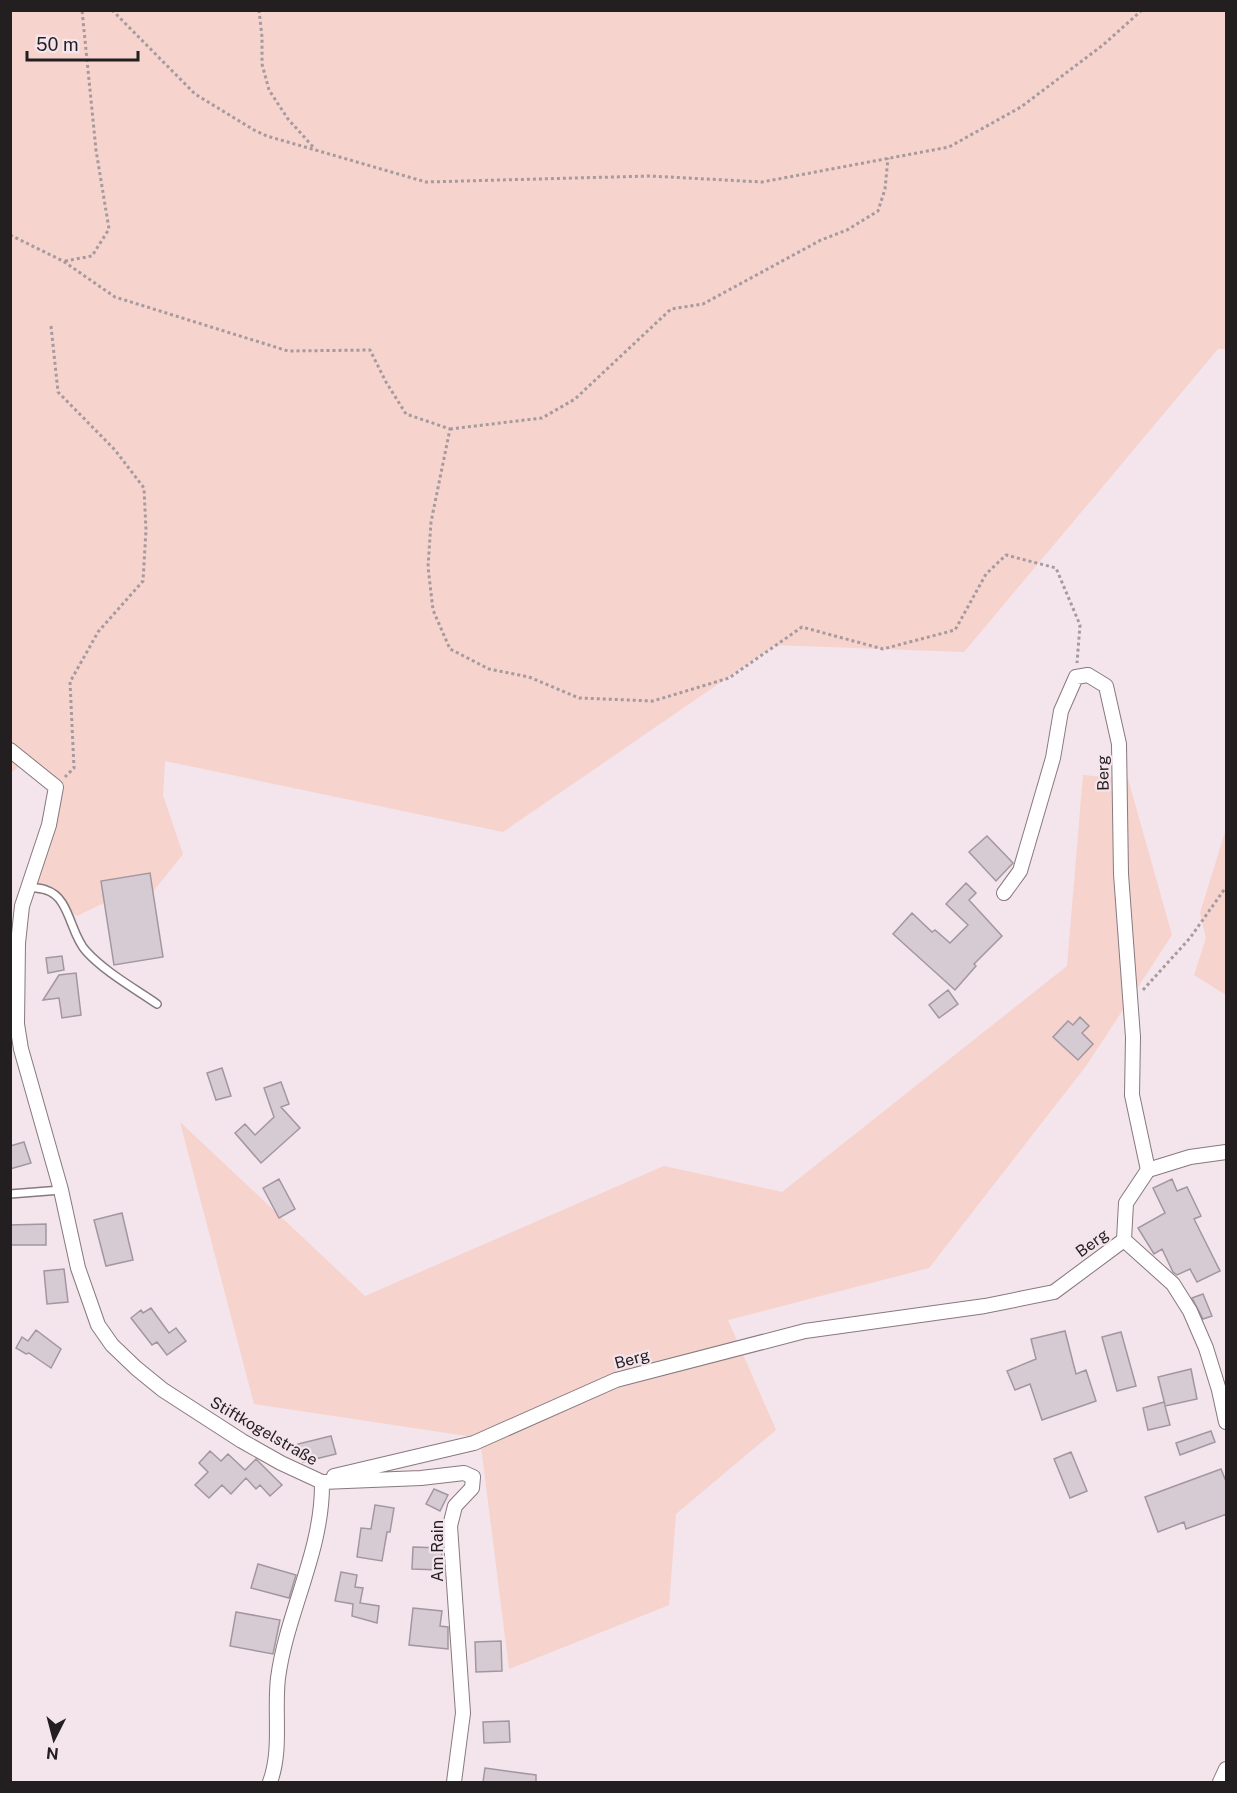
<svg xmlns="http://www.w3.org/2000/svg" width="1237" height="1793" font-family="'Public Sans',sans-serif">
<style>
.green{fill:#f6d3cd}
.building{fill:#d6cad3;stroke:#a297a0;stroke-width:1.5}
.lines{fill:none;stroke-linecap:round;stroke-linejoin:round}
.service-casing{stroke:#87797f;stroke-width:10}
.minor-casing{stroke:#87797f;stroke-width:16}
.path{stroke:#a69a9f;stroke-width:3;stroke-dasharray:3 3;stroke-linecap:butt}
.service{stroke:#fff;stroke-width:7}
.minor{stroke:#fff;stroke-width:14}
.labels{text-anchor:middle;dominant-baseline:central;stroke-width:4.5;stroke-linejoin:round;paint-order:stroke}
.street-label{font-size:16px;fill:#231e20;stroke:#f4e4eb}
</style>
<rect width="100%" height="100%" fill="#f4e4eb"/>
<path class="green" d="M11,11H1226V349H1218L964,652L775,645L503,832L165,761L163,795L183,854L144,903L110,900L77,916L35,882L62,790L29,758L11,773Z
M1083,775L1128,779L1172,935L1086,1066L929,1268L728,1320L776,1430L676,1514L669,1605L509,1669L480,1438L254,1404L180,1122L365,1296L664,1166L782,1192L1067,966Z
M1226,829V995L1194,975L1206,938L1200,913Z"/>
<path class="building" d="M987,836L1013,863L996,881L969,852Z
M150,873L163,957L114,965L101,881Z
M966,883L976,893L969,900L1002,936L974,964L976,966L955,990L893,934L912,913L932,932L935,930L950,943L968,925L946,904Z
M62,956L64,970L48,973L46,958Z
M76,973L81,1015L62,1018L59,998L43,1000L59,975Z
M948,990L958,1004L939,1018L929,1005Z
M1080,1017L1089,1026L1082,1033L1093,1044L1078,1060L1053,1037L1068,1021L1073,1025Z
M222,1068L231,1096L216,1100L207,1073Z
M281,1082L289,1104L281,1107L300,1128L261,1163L235,1133L245,1124L255,1135L274,1117L264,1088Z
M24,1142L31,1163L10,1169V1146Z
M279,1179L295,1209L279,1218L263,1188Z
M1172,1179L1177,1191L1187,1187L1201,1216L1194,1219L1220,1271L1197,1282L1190,1269L1177,1275L1173,1272L1162,1249L1154,1254L1138,1228L1165,1213L1153,1188Z
M122,1213L133,1260L106,1266L94,1220Z
M46,1224V1245H10V1225Z
M64,1269L68,1302L47,1304L44,1271Z
M1203,1294L1212,1316L1203,1319L1192,1298Z
M151,1308L169,1333L176,1328L186,1341L167,1355L157,1342L152,1345L131,1318L141,1310L143,1313Z
M36,1330L61,1349L51,1368L29,1353L26,1354L16,1348L22,1337L28,1341Z
M1065,1331L1076,1374L1086,1370L1096,1401L1042,1420L1030,1384L1015,1390L1007,1371L1036,1359L1031,1339Z
M1121,1332L1136,1386L1117,1391L1102,1337Z
M1191,1369L1197,1399L1165,1406L1170,1425L1148,1430L1143,1408L1164,1402L1165,1405L1158,1377Z
M1211,1431L1215,1442L1180,1455L1176,1443Z
M331,1436L336,1454L303,1462L298,1444Z
M210,1451L221,1461L228,1454L245,1470L256,1459L282,1485L270,1496L260,1485L256,1489L246,1478L231,1494L222,1485L209,1498L195,1485L208,1472L199,1463Z
M1071,1452L1087,1491L1070,1498L1054,1459Z
M1221,1469L1227,1484V1514L1186,1529L1184,1522L1158,1532L1145,1497Z
M434,1489L448,1495L440,1511L426,1504Z
M375,1505L394,1508L390,1532H387L382,1561L357,1557L361,1528L371,1529Z
M413,1547L442,1548L441,1570L412,1569Z
M258,1564L296,1575L289,1598L251,1588Z
M341,1572L357,1575L355,1587L363,1588L360,1603L379,1606L377,1623L352,1616L353,1604L335,1601Z
M413,1608L442,1611L440,1626L448,1627V1649L409,1645Z
M236,1612L280,1620L273,1654L230,1646Z
M501,1641L502,1671L476,1672L475,1642Z
M509,1721L510,1742L484,1743L483,1722Z
M485,1768L536,1775V1782H483Z"/>
<g class="lines">
<defs>
<path id="service" d="M28,887C34,888 41,888 46,890C70,897 70,934 86,951C105,972 134,988 157,1004
M10,1194L61,1190"/>
<path id="minor" d="M10,750L56,787L49,825L22,906L18,943L17,1024L21,1049L61,1190L78,1268L98,1325L112,1345L136,1368L163,1390L242,1441L281,1463L322,1482L421,1478L464,1473L473,1477L472,1488L455,1506L450,1526L463,1713L454,1782
M1004,893L1020,871L1053,758L1061,711L1076,677L1088,675L1106,686L1119,744L1121,874L1133,1037L1132,1095L1148,1170L1126,1203L1124,1240
M1148,1170L1190,1157L1226,1152
M1124,1240L1173,1284L1190,1311L1206,1348L1219,1390L1226,1422
M334,1476L474,1443L616,1380L805,1331L985,1306L1054,1292L1124,1240
M270,1782C282,1750 274,1712 278,1678C287,1611 323,1551 322,1482
M1220,1782L1226,1769"/>
</defs>
<use href="#service" class="service-casing"/>
<use href="#minor" class="minor-casing"/>
<path class="path" d="M112,10L195,94L254,130L267,136L426,182L650,176L762,182L949,147L1021,107L1103,45L1142,10
M259,10L262,37V64L269,90L288,119L315,149
M10,235L63,261L115,297L288,351L370,350L386,382L406,414L450,429L431,522L428,567L433,610L450,649L489,669L529,677L579,698L653,701L729,678L802,627L883,649L955,630L986,574L1006,555L1056,568L1080,625L1077,663
M65,261L92,256L109,229L96,150L82,10
M51,326L58,392L115,450L144,488L146,530L143,581L98,632L70,682L74,768L65,777
M450,429L542,418L575,399L671,309L703,304L821,240L847,230L878,211L885,189L888,158
M1143,990L1190,938L1226,887"/>
<use href="#service" class="service"/>
<use href="#minor" class="minor"/>
</g>
<g class="labels">
<g class="street-label">
<text transform="translate(1103 773) rotate(-91)">Berg</text>
<text transform="translate(1092 1243) rotate(-36)">Berg</text>
<text transform="translate(632 1359) rotate(-15)">Berg</text>
<text transform="translate(264 1431) rotate(30)">Stiftkogelstraße</text>
<text transform="translate(437 1551) rotate(-90)">Am Rain</text>
</g>
</g>
<rect width="1237" height="1793" fill="none" stroke="#231e20" stroke-width="24"/>
<g transform="translate(54 1739) rotate(186)" stroke="#f4e4eb" stroke-width="4.5" paint-order="stroke">
<path d="M0-4.5L10 22L0 15L-10 22Z" fill="#231e20"/>
<text y="-9" font-size="16" font-weight="bold" text-anchor="middle" fill="#231e20">N</text>
</g>
<path d="M27 51v9h111v-9" fill="none" stroke="#231e20" stroke-width="3"/>
<text x="36" y="51" font-size="18" fill="#231e20" stroke="#f4e4eb" stroke-width="4.5" paint-order="stroke">50 m</text>
</svg>
